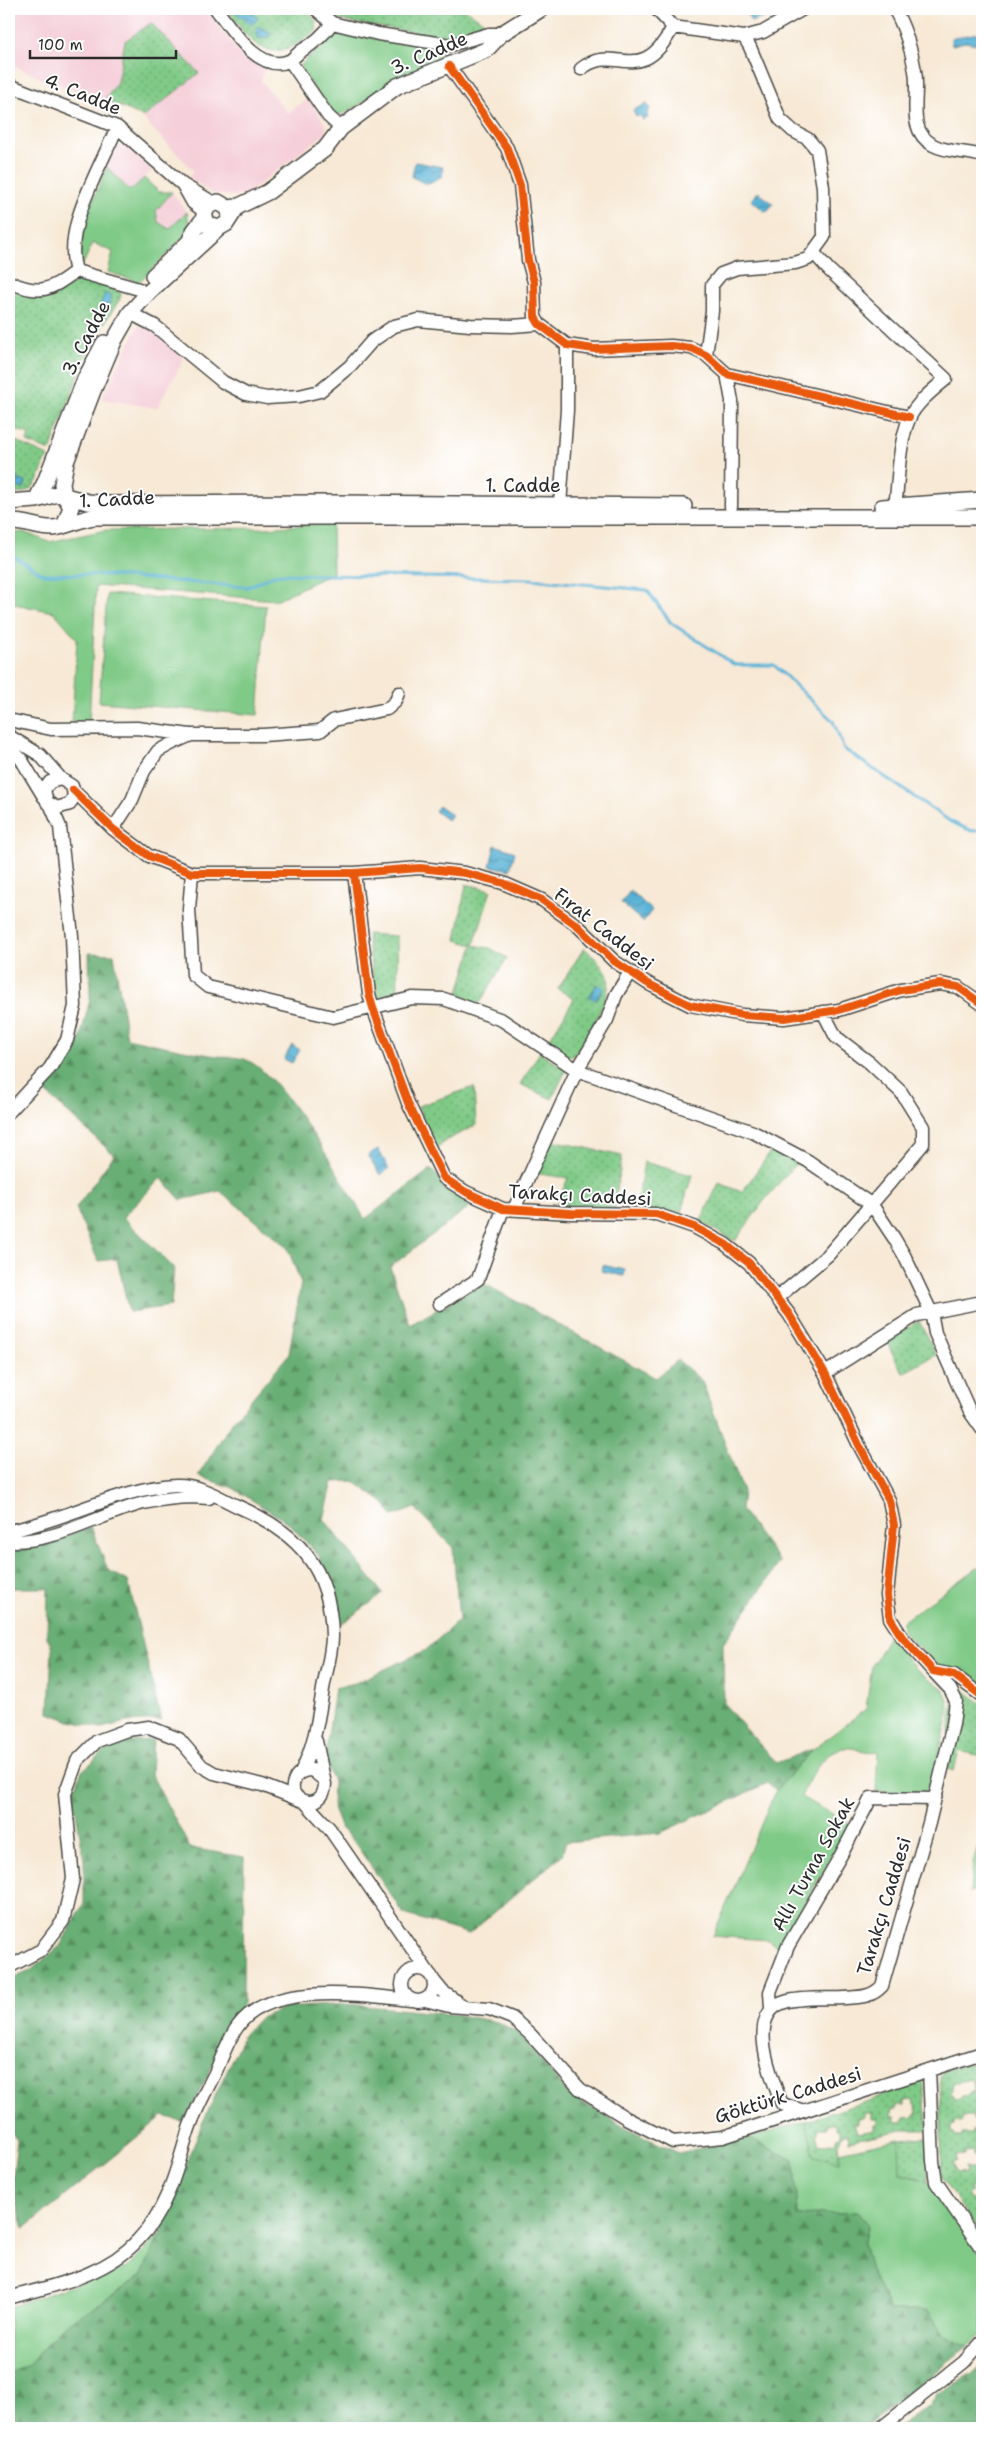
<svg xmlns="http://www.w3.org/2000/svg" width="991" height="2437" font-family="'Shantell Sans',sans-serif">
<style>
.built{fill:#f5cfd9}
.grass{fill:#80ca87;stroke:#567a59}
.forest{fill:url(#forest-firs);stroke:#4a6c50}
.park{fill:url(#park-dots);stroke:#567a59;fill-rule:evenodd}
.water{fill:url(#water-waves);stroke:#426e80}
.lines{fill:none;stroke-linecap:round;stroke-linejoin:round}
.stream{stroke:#58b2d6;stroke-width:3}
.minor-casing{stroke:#4a4844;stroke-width:15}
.major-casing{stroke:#4a4844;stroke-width:18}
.minor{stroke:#fff;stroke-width:12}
.major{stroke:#fff;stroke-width:15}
.cycleway-casing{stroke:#fff;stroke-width:11}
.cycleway{stroke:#e8590c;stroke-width:8}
.labels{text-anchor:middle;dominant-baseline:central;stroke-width:4;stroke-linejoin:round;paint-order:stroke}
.street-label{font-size:19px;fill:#2b2b2b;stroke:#fff}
</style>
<defs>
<pattern id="forest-firs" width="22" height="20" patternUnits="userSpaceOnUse" patternTransform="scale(1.25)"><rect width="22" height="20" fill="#68ae74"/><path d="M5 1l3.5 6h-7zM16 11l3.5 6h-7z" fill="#568e5f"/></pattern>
<pattern id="park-dots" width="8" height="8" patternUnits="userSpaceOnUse" patternTransform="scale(1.25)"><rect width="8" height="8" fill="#80ca87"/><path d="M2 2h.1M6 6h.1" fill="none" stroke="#69a46f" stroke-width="1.8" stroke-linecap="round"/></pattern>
<pattern id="water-waves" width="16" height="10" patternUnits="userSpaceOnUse" patternTransform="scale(1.25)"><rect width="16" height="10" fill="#58b2d6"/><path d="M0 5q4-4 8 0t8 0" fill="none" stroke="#4991ae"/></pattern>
</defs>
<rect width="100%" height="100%" fill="#fff"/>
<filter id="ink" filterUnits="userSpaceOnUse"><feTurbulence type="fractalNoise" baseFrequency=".02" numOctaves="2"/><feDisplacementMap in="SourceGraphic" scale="10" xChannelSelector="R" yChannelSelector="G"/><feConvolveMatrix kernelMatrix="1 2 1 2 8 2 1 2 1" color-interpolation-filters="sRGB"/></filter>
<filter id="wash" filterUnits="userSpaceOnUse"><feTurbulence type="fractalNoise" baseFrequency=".0096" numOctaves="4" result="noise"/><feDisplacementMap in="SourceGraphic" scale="20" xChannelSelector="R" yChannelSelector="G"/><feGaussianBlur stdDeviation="1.12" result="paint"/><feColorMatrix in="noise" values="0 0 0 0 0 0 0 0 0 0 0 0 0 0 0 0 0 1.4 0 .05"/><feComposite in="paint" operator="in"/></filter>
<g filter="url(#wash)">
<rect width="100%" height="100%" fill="#f7e9d5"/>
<path class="built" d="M9,9H205L247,63L254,58L266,65L261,81L288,113L306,100L312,103L326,125V133L246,194L232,196L213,194L189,177L194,171L145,121L144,117L149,114L112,92L105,100H95L89,93L51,83L9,63Z
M117,145L123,148L125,146L152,170L130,191L107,167Z
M172,192L187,212L170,229L158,222L156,211Z
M139,325L149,329L184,359L157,408L101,399Z"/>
<path class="grass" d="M342,31L384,41H402L420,45L430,52L449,51L479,44L489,39C476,51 460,52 444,58C427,64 410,71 394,80C379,89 348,118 332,115L299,67L308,58Z
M107,167L130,191L144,178L159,192H172L156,211L158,222L169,229L187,212L189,223L188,233L139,282L108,272L113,252L93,243L83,264L80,261L84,222Z
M332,523L333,573L276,600L96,586L89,724L72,723L77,639L54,612L9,603V534L23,532L49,542L106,530L265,528Z
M107,594L266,606L258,715L99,702Z
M982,1567V1692L935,1665L902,1631V1622L975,1569Z
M890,1634C898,1645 905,1657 914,1667C932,1685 950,1682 949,1714L929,1792H876L878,1751C864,1754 854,1746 843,1748C822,1752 809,1779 801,1797L850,1823L780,1949L768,1940L713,1936L776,1790L813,1749L866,1709L872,1666Z
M982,1834V1889L970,1892L973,1863Z
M806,2121L814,2156L840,2162L839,2152L899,2139L900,2174L928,2180L982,2257V2335L968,2346L944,2335L928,2310H890L870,2270L863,2242L868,2224L858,2212L797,2215L794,2160L747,2138Z
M161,2233L141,2276L118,2292L63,2326L28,2365L9,2374V2307L129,2267Z"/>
<path class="forest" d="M89,953L114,954L127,1038C154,1044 182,1050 210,1055C221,1057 233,1056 244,1059C279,1069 345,1185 365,1219L431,1169L449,1188L477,1201L390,1267L410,1325L483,1283L656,1378L678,1360L702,1381L743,1491L741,1510L780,1562L723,1644L724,1704L776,1763L813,1749L776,1790L768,1783L660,1833L566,1842L562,1855L469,1934L404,1914L352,1839L341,1829L332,1806L333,1782L325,1757L335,1688L355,1683L426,1650L459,1620L453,1548L415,1508L393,1516L384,1503L353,1481L333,1482L324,1519L383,1594L341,1624L319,1556L288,1523L233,1488L198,1476L232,1422L289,1354L301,1283L287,1247L220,1191L181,1200L161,1178L123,1217L174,1268L171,1306L129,1312L117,1259L98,1261L76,1208L114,1155L44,1091L65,1070L80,1039L90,999Z
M91,1527L108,1570L128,1581L161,1720L127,1722L101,1728L70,1721L49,1713L52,1648L47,1637L48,1588H9V1548L21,1550Z
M153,1740L151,1774L190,1848L244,1857L243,2003L185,2122L163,2116L24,2229L12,2185L17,2140L9,2130V2100L14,2086L9,2076V1980L30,1971L60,1946L84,1903V1861L73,1793L82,1771L105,1751L126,1741Z
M346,2004L459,2015L497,2022L517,2032L569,2094L629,2130L679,2153L747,2138L794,2160L797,2215L858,2212L868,2224L863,2242L870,2270L890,2310H928L944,2335L968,2346L863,2428H9V2374L28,2365L63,2326L118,2292L141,2276L161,2233L201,2126L244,2034L259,2018L285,2008Z
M982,2365V2428H895L930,2406L937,2394L971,2375Z"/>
<path class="park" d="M227,9H305L317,22L316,31C271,66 256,52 227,9Z
M325,9H465L483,21L485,29L447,40L413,32L348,22L334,18Z
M151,23L199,73L144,117L105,100L117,82L125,41Z
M78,281L108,286L121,293L120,299L89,347L50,451L27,442L29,434L9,427V286L43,294H54Z
M9,438L48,456C36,480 40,492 9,495Z
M466,884L491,890L474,945L490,948L507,958L479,1004L458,995L473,945L456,940Z
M367,934L397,936L398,996L380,998L375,994Z
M584,948C592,955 602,964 607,974C616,994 585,1037 575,1055L570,1057L548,1042L574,999L558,989Z
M540,1052L566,1070L552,1099L520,1084Z
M474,1087L476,1125L447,1140L436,1149L418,1106Z
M551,1140L622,1156L614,1210L556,1207L568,1178L532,1173Z
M773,1148L797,1162L764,1201L735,1241L700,1222L719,1183L742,1192Z
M644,1162L692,1175L680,1216L636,1209Z
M919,1321L936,1355L903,1373L886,1341Z
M958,1685L982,1704V1756L959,1751L954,1771L945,1768L955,1689Z
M982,2060V2179L976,2181L977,2186L970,2188L972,2192L968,2194L971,2200L974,2199L976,2203L982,2200V2236L942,2179L940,2078L946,2070ZM971,2079L975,2091H971V2094L962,2095V2098L954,2099V2095L951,2094L953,2083ZM962,2116H973V2120H977V2130H973V2134H962L963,2137H955L954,2133H951V2126L954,2125V2121H962ZM973,2151V2156H977L978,2165H975V2168H965L966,2173L957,2174L953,2162L957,2161L956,2156L965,2155V2152Z
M922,2077L928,2130H902L849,2141L848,2134H843L838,2144L840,2162L814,2156L806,2121L871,2100ZM913,2100L914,2105L916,2106L917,2114H914V2117L904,2118V2122H896V2117H892V2109H896V2105H904V2101ZM865,2113H872V2119H877V2125H874V2130L857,2133L854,2123H858V2118L865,2117ZM827,2125H835L836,2129L839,2130L840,2137L836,2138V2142L819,2145L816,2134L818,2133V2128H827Z
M927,2137L929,2140L928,2180L900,2174L899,2139Z"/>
<path class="water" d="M240,9H247L258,18L252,25L236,13Z
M759,9H772L774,14L751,22L746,12Z
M256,27H260L271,33L270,36L260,39L257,35Z
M978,33L977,44L965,42L952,45L951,38Z
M647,104L650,110L647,113L648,118L643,120L640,115L636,117L633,110Z
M415,162L443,167L442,176L429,183H424L412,177Z
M758,192L773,204L766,212L751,200Z
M105,293L112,296L106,311L99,308Z
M13,478L26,482L23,489L11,485Z
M439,806L452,815L447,820L435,811Z
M495,845L515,852L510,870L490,866Z
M630,891L652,910L643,922L621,903Z
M597,984L604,988L596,1000L589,997Z
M292,1045L300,1050L292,1063L284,1059Z
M378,1149L389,1169L380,1175L368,1155Z
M603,1265L625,1270L624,1276L601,1271Z"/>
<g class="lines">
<path class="stream" d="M9,559L15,557L43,574L102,575L247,587L277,574L530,579L647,590L671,623L735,665H774L833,721L844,749L951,822L972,831L982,830"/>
</g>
</g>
<g filter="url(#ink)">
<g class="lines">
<defs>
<path id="minor" d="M216,9C231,28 259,74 289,61C293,59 297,54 301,51C313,44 324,35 332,23L378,34L450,45L489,34H501
M316,9L332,23
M656,9L673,27L744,37L750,47L780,119L793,131L808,139L817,150L823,187L824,237L808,259L795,263L737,268L721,274L712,285V311L706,355
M894,9C904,25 912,51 915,71C920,96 905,129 933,145C948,153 967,151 982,156
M744,37L763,32L803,9
M290,61L328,116L341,128
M449,66L507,148L520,185L528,260L534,282L535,317L539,324L567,345L594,349L671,346L691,348L706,355L727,374L909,417
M581,69C615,41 640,90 673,27
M9,85L117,127L183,185L214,203
M184,187L193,203L205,212
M814,253L828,269L946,379C934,389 915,404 909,419C898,446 899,478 895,507
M76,271C62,228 101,167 117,127
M9,282C41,296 50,290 76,271L139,289
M130,313L155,326L223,382L246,394L267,398L299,396L320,391L350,366L372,341L394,326L418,320L470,325L512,326L539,324
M727,374L732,401L731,507
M560,505L567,410V345
M9,720L51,729L137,728L190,735
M9,736L40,755L61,779L72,786L74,795L70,804L57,808L47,802L44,790L50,782L61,779
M9,747L21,759L44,797
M73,790L113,829L149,856L192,873H354L420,868L465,873L503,883L542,900L578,926L614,961L647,983L690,1005L742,1015L784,1018L839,1010L901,990L940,984L958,987L982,1004
M113,829L132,800L144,771L158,751L173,743L191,735H263L320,731L334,720L387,709L396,701L399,693
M192,873L189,909L193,975L208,987L333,1017L412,998L444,999L502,1020L577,1070L753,1132L808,1161L872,1205L894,1238L904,1255L931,1312L935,1333L970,1412L982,1429
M354,873L369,994L373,1008L408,1103L444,1178L466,1192L503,1209L571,1213L656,1214L694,1227L725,1244L749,1263L789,1314L825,1373L859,1445L889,1500L894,1525L887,1595L890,1618L902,1637L933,1671L954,1675L982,1696
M9,1112L50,1068L67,1040L75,1006L72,936L60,827L51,806
M514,1209L577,1070L607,1020L616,995L630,972
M777,1298L828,1255L923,1144V1127L901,1092L870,1063L836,1037L823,1012
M440,1304L478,1279L503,1209
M825,1373L917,1315L982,1302
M9,1531C64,1521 122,1487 176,1485C198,1484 218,1497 237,1506C297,1532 331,1567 332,1636C332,1653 326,1672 323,1689C318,1720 315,1744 301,1772
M9,1541C57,1543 99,1514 144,1503C166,1498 187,1496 209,1498
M316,1741L325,1784C324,1814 283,1802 295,1779C298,1772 305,1770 312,1770L323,1779
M305,1802L329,1828L428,1972
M9,1967L41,1950L63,1921L73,1879L65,1794L77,1761L97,1741L127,1730L149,1727L179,1739L202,1766L214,1773L262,1785L300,1800
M402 1985a16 16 0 1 1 32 0a16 16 0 1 1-32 0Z
M434,1981L443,1992L463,2006
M425,2000L449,2006L489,2009L512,2018L530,2034L580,2089L626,2118L673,2142L723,2137L982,2053
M771,2009L770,1992L788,1946L841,1855L871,1798L935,1799
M929,2070L933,2161L936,2182L982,2249
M804,2111L782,2104C771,2077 745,2013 785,2002C801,1997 827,1999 843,1998C859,1997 871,1998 882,1986L929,1823L953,1724L956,1701L950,1689L933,1671
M9,2298C54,2285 105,2276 138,2240C166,2211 176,2173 187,2135C193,2114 205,2093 215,2073C222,2058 228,2039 238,2026C270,1981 362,1995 410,2000
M881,2428L964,2362L982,2342"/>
<path id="major" d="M228,208L237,207L268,192L325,149L341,128L397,86L486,50L501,34L541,9
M230,216L228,208L218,202L208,206L204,215L208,225L219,228L226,224L237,207
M153,276L189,242L194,231L204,218
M36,500L45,482L85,379L104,343
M9,502L36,500L57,494L88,502L108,504L332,503L684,506
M882,507L982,500
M9,522C24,521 37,528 52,528C63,528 81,518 95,517H982
M65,524L71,507L64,495L62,484L66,462L92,393L114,341L130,313L150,291L219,228"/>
</defs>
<use href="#minor" class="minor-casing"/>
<use href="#major" class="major-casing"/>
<use href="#minor" class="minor"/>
<use href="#major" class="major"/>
<defs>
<path id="cycleway" d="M449,66L507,148L520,185L528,260L534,282L535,317L539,324L567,345L594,349L671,346L691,348L706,355L727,374L909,417
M73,790L113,829L149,856L192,873H354L420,868L465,873L503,883L542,900L578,926L614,961L647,983L690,1005L742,1015L784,1018L839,1010L901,990L940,984L958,987L982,1004
M354,873L369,994L373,1008L408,1103L444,1178L466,1192L503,1209L571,1213L656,1214L694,1227L725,1244L749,1263L789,1314L825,1373L859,1445L889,1500L894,1525L887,1595L890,1618L902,1637L933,1671L954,1675L982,1696"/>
</defs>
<use href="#cycleway" class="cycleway-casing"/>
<use href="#cycleway" class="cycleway"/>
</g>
</g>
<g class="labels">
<g class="street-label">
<text transform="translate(429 53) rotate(-23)">3. Cadde</text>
<text transform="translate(83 94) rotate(22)">4. Cadde</text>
<text transform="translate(86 338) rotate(-62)">3. Cadde</text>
<text x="523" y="485">1. Cadde</text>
<text transform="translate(117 499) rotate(-3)">1. Cadde</text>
<text transform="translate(604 929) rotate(38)">Fırat Caddesi</text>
<text transform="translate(580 1195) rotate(3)">Tarakçı Caddesi</text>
<text transform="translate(813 1864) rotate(-61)">Allı Turna Sokak</text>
<text transform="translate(884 1906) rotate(-73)">Tarakçı Caddesi</text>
<text transform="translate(788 2095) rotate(-17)">Göktürk Caddesi</text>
</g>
</g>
<rect width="991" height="2437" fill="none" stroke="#fff" stroke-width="30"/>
<path d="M30 50v8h146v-8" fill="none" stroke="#2b2b2b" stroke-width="2.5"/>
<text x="38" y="50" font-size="15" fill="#2b2b2b" stroke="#ffffff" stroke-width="4" paint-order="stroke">100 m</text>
</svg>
